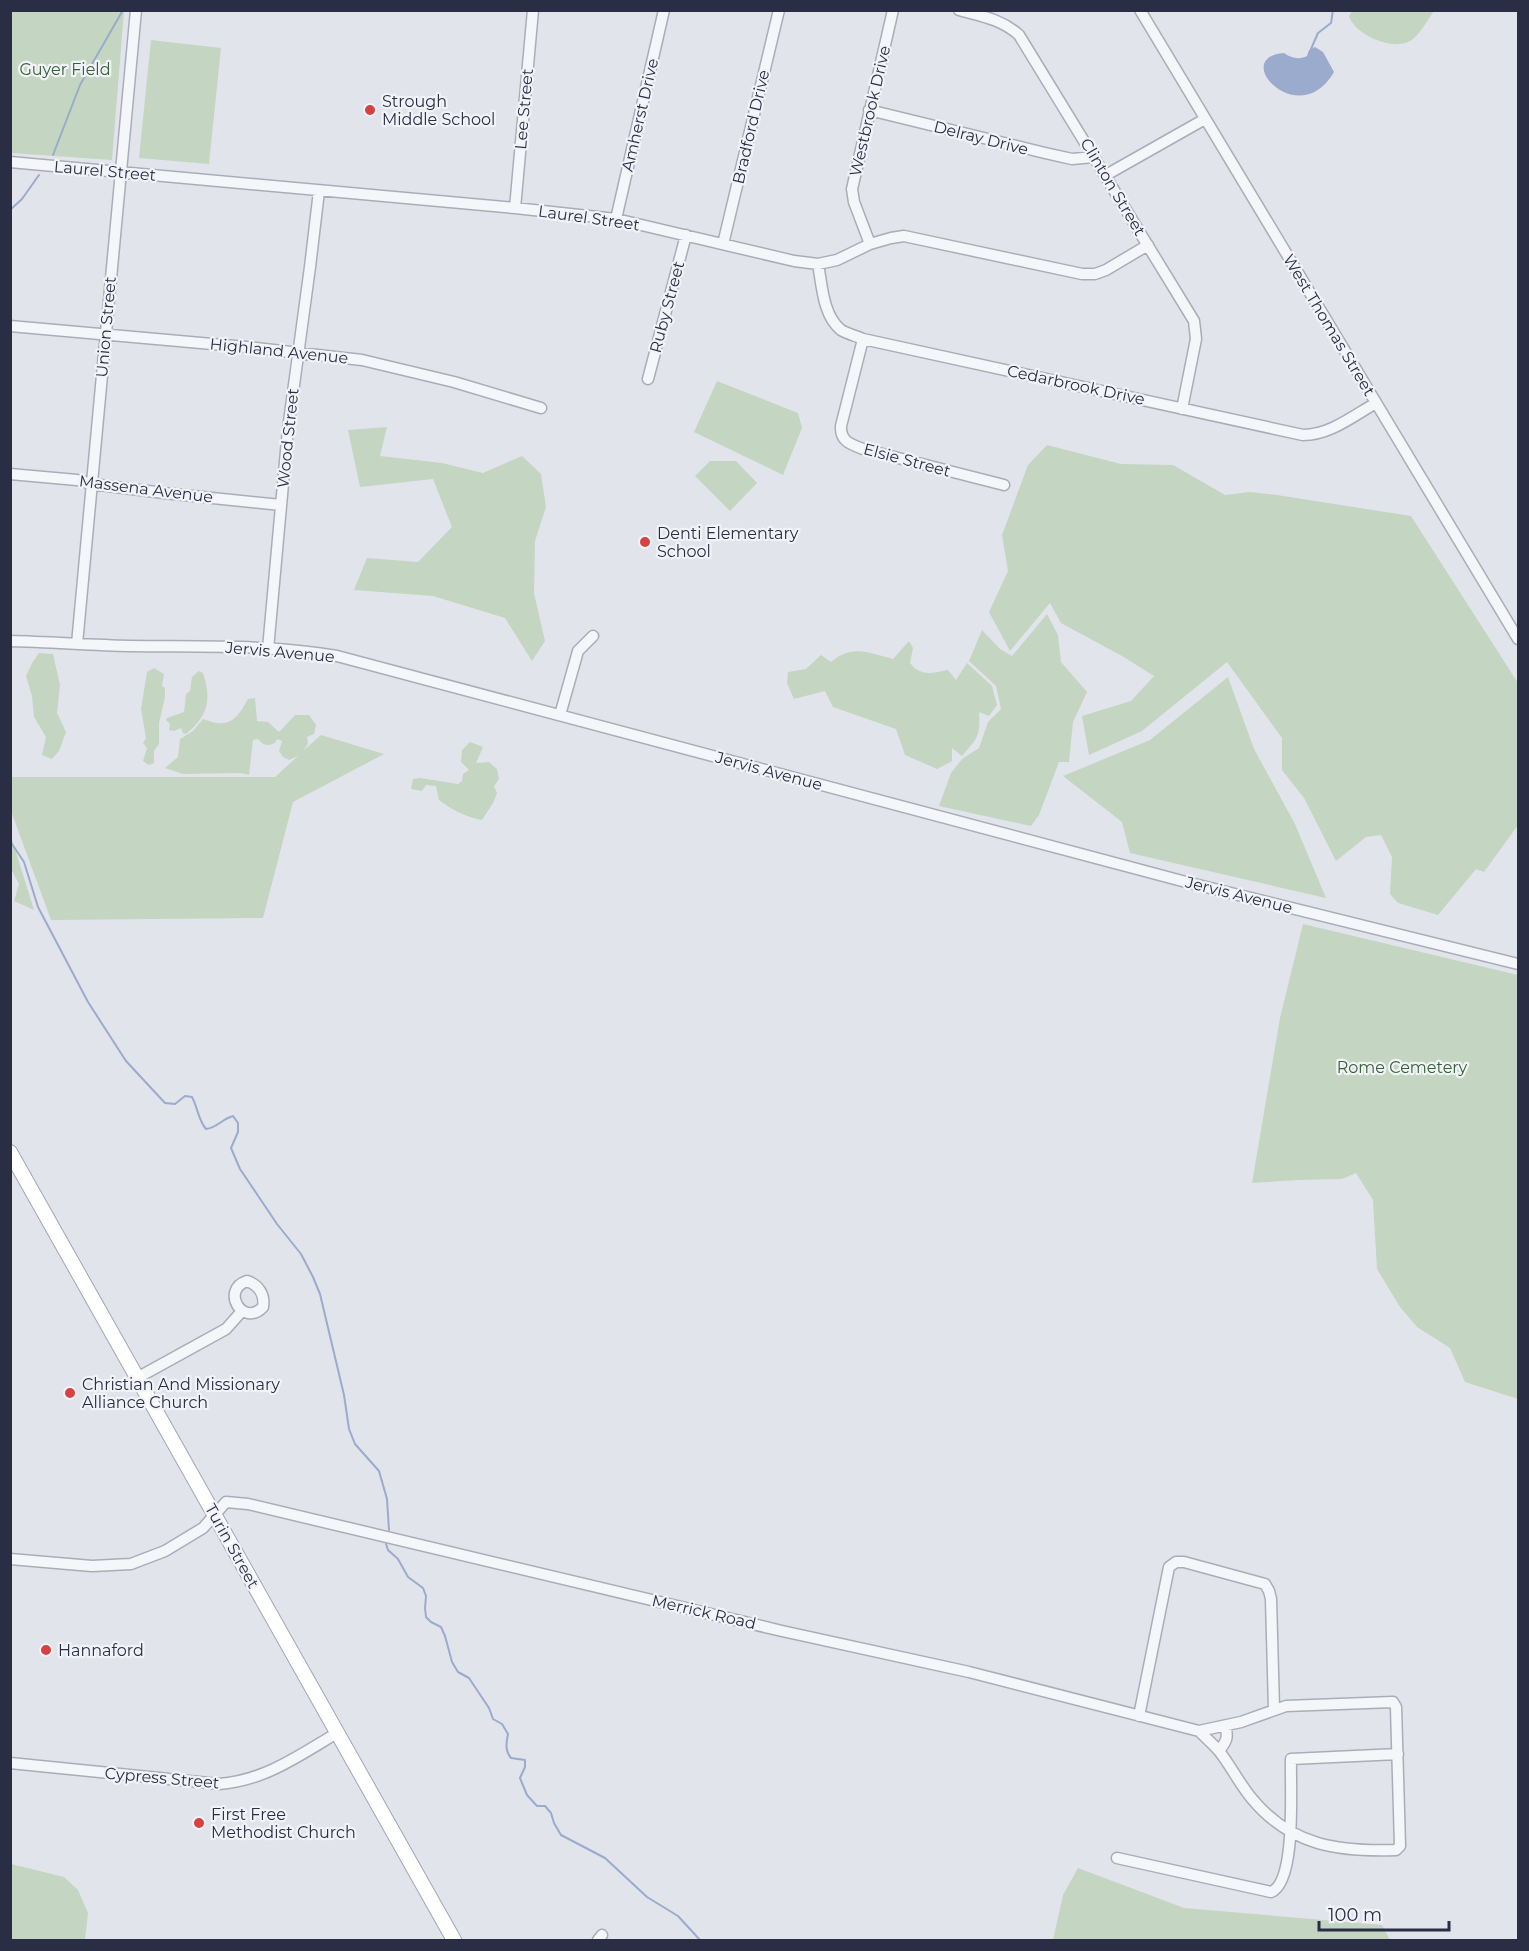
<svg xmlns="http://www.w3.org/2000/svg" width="1529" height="1951" font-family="Montserrat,sans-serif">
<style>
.green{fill:#c4d5c2}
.water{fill:#9babcd}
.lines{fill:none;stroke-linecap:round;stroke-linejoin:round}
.stream{stroke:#9babcd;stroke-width:2}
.minor-casing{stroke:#aaadb9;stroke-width:13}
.major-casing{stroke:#a0a6b7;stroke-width:16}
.minor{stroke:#f5f6f9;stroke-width:10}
.major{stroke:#fff;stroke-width:14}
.poi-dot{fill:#d54241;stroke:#f2f3f8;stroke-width:2}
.labels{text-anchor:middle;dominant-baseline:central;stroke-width:4.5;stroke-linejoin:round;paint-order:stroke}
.park-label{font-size:16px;fill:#376035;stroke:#f2f3f8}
.poi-label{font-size:16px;fill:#292e44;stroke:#f2f3f8;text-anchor:start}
.street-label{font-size:16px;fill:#292e44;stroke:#f2f3f8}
</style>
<rect width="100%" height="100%" fill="#e2e4eb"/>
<path class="green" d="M10,11H124L112,160L11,153Z
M1352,11V10L1434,11C1428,19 1422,31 1414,38C1398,54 1355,36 1349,16Z
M151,40L221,48L209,164L139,158Z
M717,381L798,413L802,428L783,475L694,432Z
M387,427L380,456L442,463L483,473L522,456L541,474L546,507L535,541L534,593L545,641L532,661L505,618L433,596L354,590L367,558L418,562L452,527L433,479L360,487L348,430Z
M1047,445L1121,464L1173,465L1225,495L1250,492L1277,495L1411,516L1518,683V825L1484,872L1476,869L1438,915L1398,903L1390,894L1392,857L1381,835L1366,837L1336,861L1304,798L1282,770V738L1227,662L1142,731L1089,755L1082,716L1131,701L1154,676L1122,656L1061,623L1050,603L1010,651L989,612L1008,571L1002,535L1028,465Z
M710,461H736L757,483L730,511L695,476Z
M1047,614L1058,635L1061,662L1087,692L1073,722L1069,762H1059L1039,815L1031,826L939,806L951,773L962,759L979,748L988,722L1001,709L996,686L969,661L982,630L1000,649L1012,656Z
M909,641L913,648L910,663C921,677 932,673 948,670L956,680L967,663L992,686L997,705L989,716L979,712C981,736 977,739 962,756L952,748V761L937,769L905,755L896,729L833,707L825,691L794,699L787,683L788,672L806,669L821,655L831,662C853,644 868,653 893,659Z
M39,653L53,654L60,685L57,713L66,732L59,751L52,759L42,755L46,737L34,717L32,696L26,676L32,663Z
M154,668L164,674L162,686L165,688V697L159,723V744L154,751V763L149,765L143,761L147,748L143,743L146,738L141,709L147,672Z
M199,671L203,673C212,700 208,716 186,734L183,733L181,728L174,731L169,730L170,724L166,720L167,718L184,712L186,694L190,691L192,677Z
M1228,677L1254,749L1295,824L1326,898L1130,853L1122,822L1063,776L1150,740Z
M255,698L257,721L268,722L279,732L295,715H309L316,725L314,734L307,737L308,744L303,751L321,735L384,754L293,802L263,918L51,920L11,811V777H275L298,756L289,760L283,757L279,751L282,741L277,739L275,743C267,746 264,746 258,739L253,740L249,775L241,773L183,774L165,768L178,757L180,739L193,731L203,719C228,729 236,721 248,699Z
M470,742L483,747L476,763L489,762L497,769L499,779L494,786L497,793L493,803L482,820C466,817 452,810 439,800L436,786L426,785L422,791L411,789L413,779L420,778L458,784L462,781L463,774L469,770L461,762L462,750Z
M10,833L34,910L14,901L19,884L11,869Z
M1303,924L1518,975V1399L1465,1382L1450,1348L1417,1327L1400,1307L1377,1269L1373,1200L1356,1173L1342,1179L1299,1180L1252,1183L1280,1018Z
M11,1864L64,1877L78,1890L88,1913L85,1940H11Z
M1078,1868L1184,1908L1382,1925L1390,1940H1053L1063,1895Z"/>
<path class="water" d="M1315,47L1323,52L1334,72C1299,133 1229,57 1284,53C1291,58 1299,60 1307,56L1309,50Z"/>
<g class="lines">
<path class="stream" d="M1311,49L1318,33L1331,23L1333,10
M53,155L80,85L123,10
M10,210L22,199L39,175
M10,841L24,862L38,907L88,1002L126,1061L165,1103L175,1104L185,1096L192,1097C198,1108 198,1120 206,1129C217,1128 222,1119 233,1116L238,1123V1132L231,1148L240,1169L277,1224L301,1254L313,1277L320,1294L344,1395L349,1429L355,1444L379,1471L387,1499L389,1530
M386,1544L388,1550L398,1559L408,1577L423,1588L426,1596L425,1608L426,1617L431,1622L441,1627L445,1636L452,1662L458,1672L469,1678L489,1708L493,1719L502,1724L508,1734C506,1743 505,1751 511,1758L525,1760V1767L520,1778L527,1795L537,1806H545L551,1813L554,1823L561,1835L605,1858L647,1897L678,1916L700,1940"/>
<defs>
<path id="minor" d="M959,10C981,16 1001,19 1019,35L1194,321L1196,339L1182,409
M1140,10L1518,639
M869,110L1045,153L1072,159L1094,157
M10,162L515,208L616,219L794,261L818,264L837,260L870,244L891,238L904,236L1082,274H1095L1106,270L1148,245
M1106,175L1205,119
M515,208L533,10
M616,219L664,10
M723,244L779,10
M870,244L854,202L852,189L893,10
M818,264C822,285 823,316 841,330C848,334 856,336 863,339L1303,435C1330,435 1353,416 1376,403
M10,326L246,347L362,360L454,382L541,408
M863,339L841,426C840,441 850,444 863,449L1004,485
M648,379L686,235
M10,474L77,480L92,484L164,493L281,505
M10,641C50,642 90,645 130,646C199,647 269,644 337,656L1186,882L1518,964
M77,644L136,10
M268,649L288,429L310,267L319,191
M560,715L578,651L593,636
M247,1281C259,1285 265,1295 263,1307C243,1328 220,1290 247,1281Z
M137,1378L226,1329L242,1311
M10,1559L92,1566L131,1564L165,1551L203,1528L226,1502L248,1504L782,1631L969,1672L1199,1731L1241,1722L1286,1706L1393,1702L1396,1707L1400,1846L1396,1850C1339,1852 1292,1846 1253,1800C1240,1785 1231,1766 1219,1751C1213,1744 1206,1738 1199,1731
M1139,1716L1169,1567L1176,1562H1184L1265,1584L1269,1591L1271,1599L1274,1709
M1219,1751C1226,1742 1229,1737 1225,1726
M10,1763L219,1784C264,1781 300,1755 337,1733
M1117,1858L1271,1892C1297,1882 1290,1785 1291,1759L1398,1754
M598,1940L602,1935"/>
<path id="major" d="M10,1152L454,1940"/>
</defs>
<use href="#minor" class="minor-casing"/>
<use href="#major" class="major-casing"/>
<use href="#minor" class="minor"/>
<use href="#major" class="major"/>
</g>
<g class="poi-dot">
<circle cx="370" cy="110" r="6"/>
<circle cx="645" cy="542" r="6"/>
<circle cx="70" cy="1393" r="6"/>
<circle cx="46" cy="1650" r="6"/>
<circle cx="199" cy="1823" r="6"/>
</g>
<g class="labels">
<g class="park-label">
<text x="65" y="69">Guyer Field</text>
<text x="1402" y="1067">Rome Cemetery</text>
</g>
<g class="poi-label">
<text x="382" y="101">Strough<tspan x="382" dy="18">Middle School</tspan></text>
<text x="657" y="533">Denti Elementary<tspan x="657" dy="18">School</tspan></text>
<text x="82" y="1384">Christian And Missionary<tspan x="82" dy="18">Alliance Church</tspan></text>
<text x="58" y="1650">Hannaford</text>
<text x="211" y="1814">First Free<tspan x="211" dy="18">Methodist Church</tspan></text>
</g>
<g class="street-label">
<text transform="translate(524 109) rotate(-85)">Lee Street</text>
<text transform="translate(870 111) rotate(-77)">Westbrook Drive</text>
<text transform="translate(640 115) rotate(-77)">Amherst Drive</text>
<text transform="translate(751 127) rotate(-77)">Bradford Drive</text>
<text transform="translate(981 138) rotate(14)">Delray Drive</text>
<text transform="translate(105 171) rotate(5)">Laurel Street</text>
<text transform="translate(1113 187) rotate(59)">Clinton Street</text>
<text transform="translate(589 218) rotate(8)">Laurel Street</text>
<text transform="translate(667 307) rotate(-75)">Ruby Street</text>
<text transform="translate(1329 325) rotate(59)">West Thomas Street</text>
<text transform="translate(106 327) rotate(-85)">Union Street</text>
<text transform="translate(279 351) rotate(6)">Highland Avenue</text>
<text transform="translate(1076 385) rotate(12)">Cedarbrook Drive</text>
<text transform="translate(288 438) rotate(-84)">Wood Street</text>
<text transform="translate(907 460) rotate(15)">Elsie Street</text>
<text transform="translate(146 489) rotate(7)">Massena Avenue</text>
<text transform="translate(280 652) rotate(5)">Jervis Avenue</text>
<text transform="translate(769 771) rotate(15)">Jervis Avenue</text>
<text transform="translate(1239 895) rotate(14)">Jervis Avenue</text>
<text transform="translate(232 1546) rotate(61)">Turin Street</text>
<text transform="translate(704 1612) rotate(13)">Merrick Road</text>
<text transform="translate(162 1778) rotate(5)">Cypress Street</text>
</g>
</g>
<rect width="1529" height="1951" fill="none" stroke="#292e44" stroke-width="24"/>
<path d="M1319 1921v9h130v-9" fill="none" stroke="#292e44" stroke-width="3"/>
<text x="1328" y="1921" font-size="18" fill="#292e44" stroke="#f2f3f8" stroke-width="4.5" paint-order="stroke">100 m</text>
</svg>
